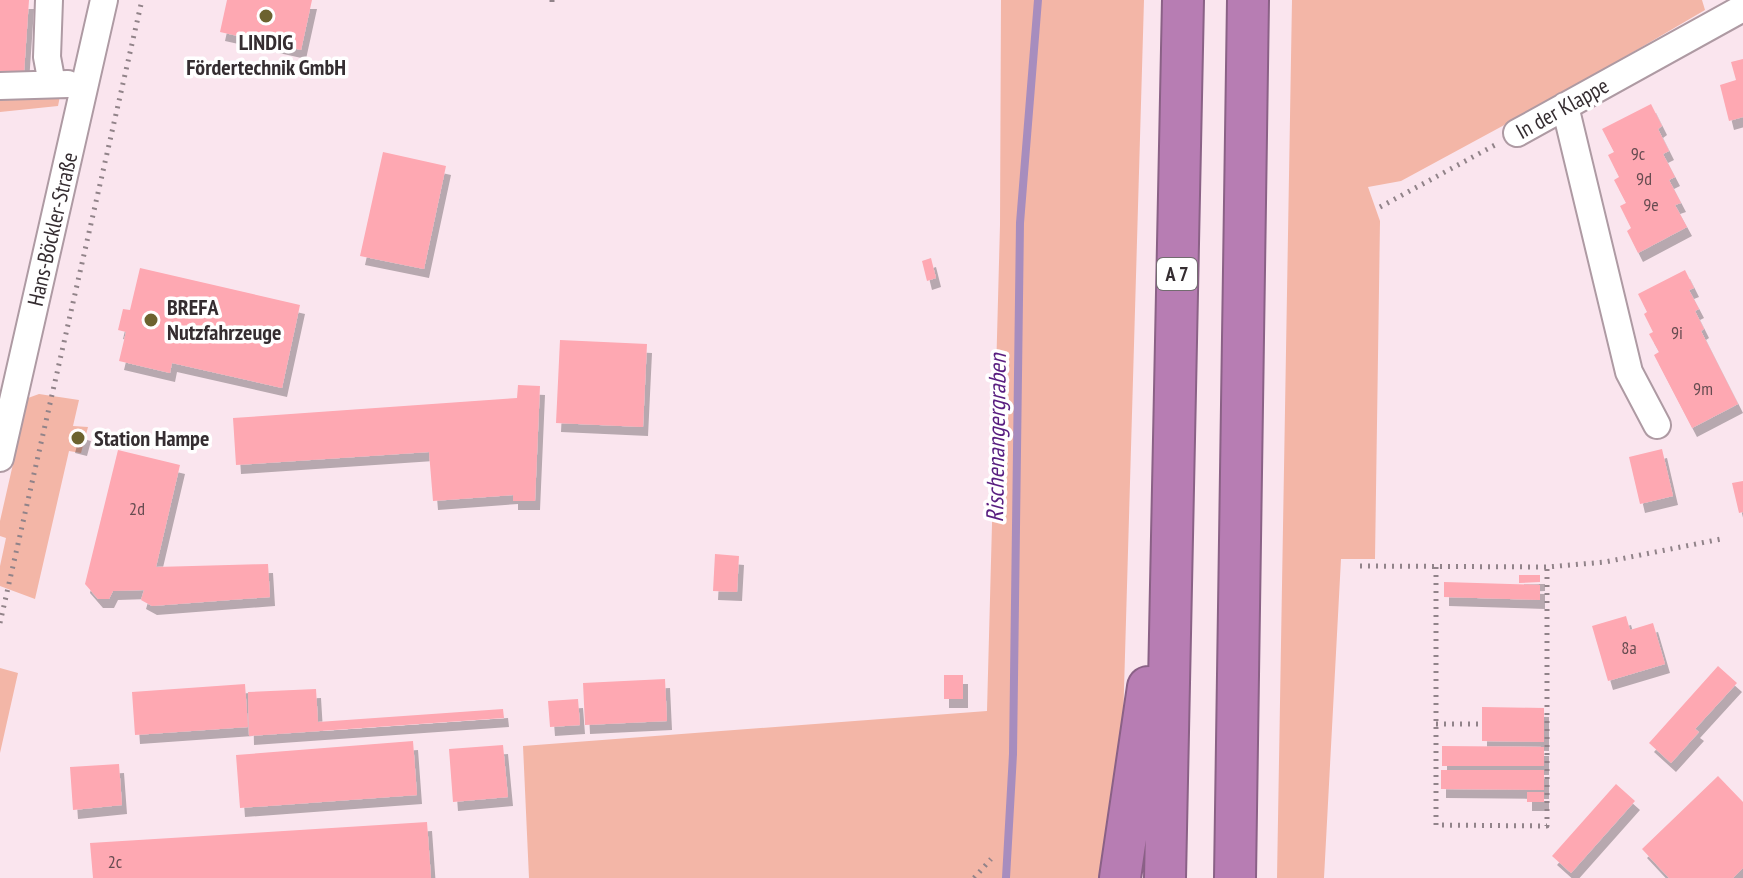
<svg xmlns="http://www.w3.org/2000/svg" width="1743" height="878" font-family="'PT Sans Narrow',sans-serif">
<style>
.green{fill:#f3b6a7}
.lines{fill:none;stroke-linecap:round;stroke-linejoin:round}
.stream{stroke:#a78dbe;stroke-width:8}
.building{fill:#fea8b2;filter:url(#shadow)}
.minor-casing{stroke:#ae9aa3;stroke-width:30}
.highway-casing{stroke:#8a6186;stroke-width:44}
.path{stroke:#918389;stroke-width:5;stroke-dasharray:2 6;stroke-linecap:butt}
.minor{stroke:#fff;stroke-width:26}
.highway{stroke:#b77db3;stroke-width:40}
.poi-dot{fill:#6c622f;stroke:#fff;stroke-width:3}
.labels{text-anchor:middle;dominant-baseline:central;stroke-width:7;stroke-linejoin:round;paint-order:stroke}
.number-label{font-size:18px;fill:#674c51}
.shield{fill:#fff;stroke:#726c6f;stroke-width:2}
.shield-label{font-size:20px;font-weight:bold;fill:#352d31}
.poi-label{font-size:22px;font-weight:bold;fill:#352d31;stroke:#fff;text-anchor:start}
.street-label{font-size:22px;fill:#352d31;stroke:#fff}
.water-label{font-size:24px;font-style:italic;fill:#581e80;stroke:#fff}
</style>
<defs>
<filter id="shadow"><feDropShadow dx="5" dy="9" stdDeviation="0" flood-color="#0004"/></filter>
</defs>
<rect width="100%" height="100%" fill="#fae5ee"/>
<path class="green" d="M1001,0H1144L1121,793L1108,878H529L523,746L987,711L1000,225Z
M1292,0H1702L1705,10L1558,96L1401,181L1368,187L1380,221L1375,559H1341L1324,878H1277Z
M0,94L60,96L58,106L0,112Z
M39,394L79,400L73,426L88,427L81,453L69,451L35,599L0,586V566L6,538L0,536V521L28,398Z
M0,668L18,673L0,753Z"/>
<g class="lines">
<path class="stream" d="M1006,878L1013,754L1020,223L1038,0"/>
</g>
<path class="building" d="M0,0H29L24,73L0,71Z
M227,0H312L301,50L220,32Z
M1743,59V117L1729,121L1720,85L1736,80L1731,62Z
M1651,104L1662,126L1658,129L1669,151L1663,154L1675,177L1669,180L1681,203L1675,205L1687,227L1638,253L1627,231L1631,228L1620,206L1626,203L1614,180L1619,177L1608,155L1614,152L1602,129Z
M383,152L446,166L424,269L360,256Z
M931,258L936,278L927,281L922,261Z
M140,268L300,305L282,388L172,363L170,373L119,361L126,332L118,330L123,309L130,310Z
M1685,270L1694,288L1689,290L1699,309L1695,311L1704,329L1701,331L1738,404L1692,428L1654,355L1659,352L1649,334L1653,332L1644,314L1647,312L1638,294Z
M560,340L647,344L643,427L556,423Z
M518,385L540,386L535,501H513V495L433,501L429,452L236,465L233,418L517,398Z
M74,429L86,432L82,447L70,444Z
M1662,449L1673,496L1640,504L1629,457Z
M118,450L180,465L156,567L268,564L270,597L152,606L141,600L144,590L113,591L109,599H98L85,584Z
M1743,481V512L1739,513L1732,483Z
M715,554L739,556L737,592L713,591Z
M1519,575H1540V582L1519,583Z
M1444,582L1540,585V600L1444,597Z
M1626,616L1630,630L1653,623L1665,664L1608,681L1592,626Z
M1718,666L1737,683L1695,729L1699,732L1671,763L1649,743Z
M944,675H963V699H944Z
M665,679L667,721L585,725L583,683Z
M245,684L248,727L135,735L132,692Z
M316,689L318,722L503,709L504,718L249,736L248,692Z
M578,699L580,725L550,727L548,701Z
M1482,707L1544,708V742L1482,741Z
M413,741L417,795L240,808L236,755Z
M503,745L508,797L453,802L449,749Z
M1442,746L1544,747V766H1442Z
M119,764L122,805L73,810L70,767Z
M1441,770H1544V790L1441,789Z
M1718,776L1743,802V868L1733,878H1669L1642,849Z
M1616,784L1635,801L1571,873L1552,856Z
M1527,792H1544V802H1527Z
M427,822L431,878H93L90,843Z"/>
<g class="lines">
<defs>
<path id="minor" d="M49,0L47,57L52,84
M0,86L68,84
M1565,106L1629,372L1657,425
M1517,133L1743,8
M0,458L104,0"/>
<path id="highway" d="M1120,878L1148,687
M1165,878L1183,0
M1235,878L1248,0"/>
</defs>
<use href="#minor" class="minor-casing"/>
<use href="#highway" class="highway-casing"/>
<path class="path" d="M552,0V3
M1380,207L1495,145
M1360,566L1547,567L1605,562L1721,539
M1436,567V825L1547,826V567
M0,623L142,0
M1436,724H1480
M974,878L991,859"/>
<use href="#minor" class="minor"/>
<use href="#highway" class="highway"/>
</g>
<g class="poi-dot">
<circle cx="266" cy="16" r="8"/>
<circle cx="151" cy="320" r="8"/>
<circle cx="78" cy="438" r="8"/>
</g>
<g class="labels">
<g class="number-label">
<text x="1638" y="153">9c</text>
<text x="1644" y="178">9d</text>
<text x="1651" y="204">9e</text>
<text x="1677" y="332">9i</text>
<text x="1703" y="388">9m</text>
<text x="137" y="508">2d</text>
<text x="1629" y="647">8a</text>
<text x="115" y="861">2c</text>
</g>
<rect class="shield" x="1157" y="258" width="40" height="32" rx="6"/>
<g class="shield-label">
<text x="1177" y="274">A 7</text>
</g>
<g class="poi-label">
<text x="266" y="42" text-anchor="middle">LINDIG<tspan x="266" dy="25">Fördertechnik GmbH</tspan></text>
<text x="167" y="307">BREFA<tspan x="167" dy="25">Nutzfahrzeuge</tspan></text>
<text x="94" y="438">Station Hampe</text>
</g>
<g class="street-label">
<text transform="translate(1562 108) rotate(-29)">In der Klappe</text>
<text transform="translate(52 229) rotate(-77)">Hans-Böckler-Straße</text>
</g>
<g class="water-label">
<text transform="translate(996 438) rotate(-89)">Rischenangergraben</text>
</g>
</g>
</svg>
